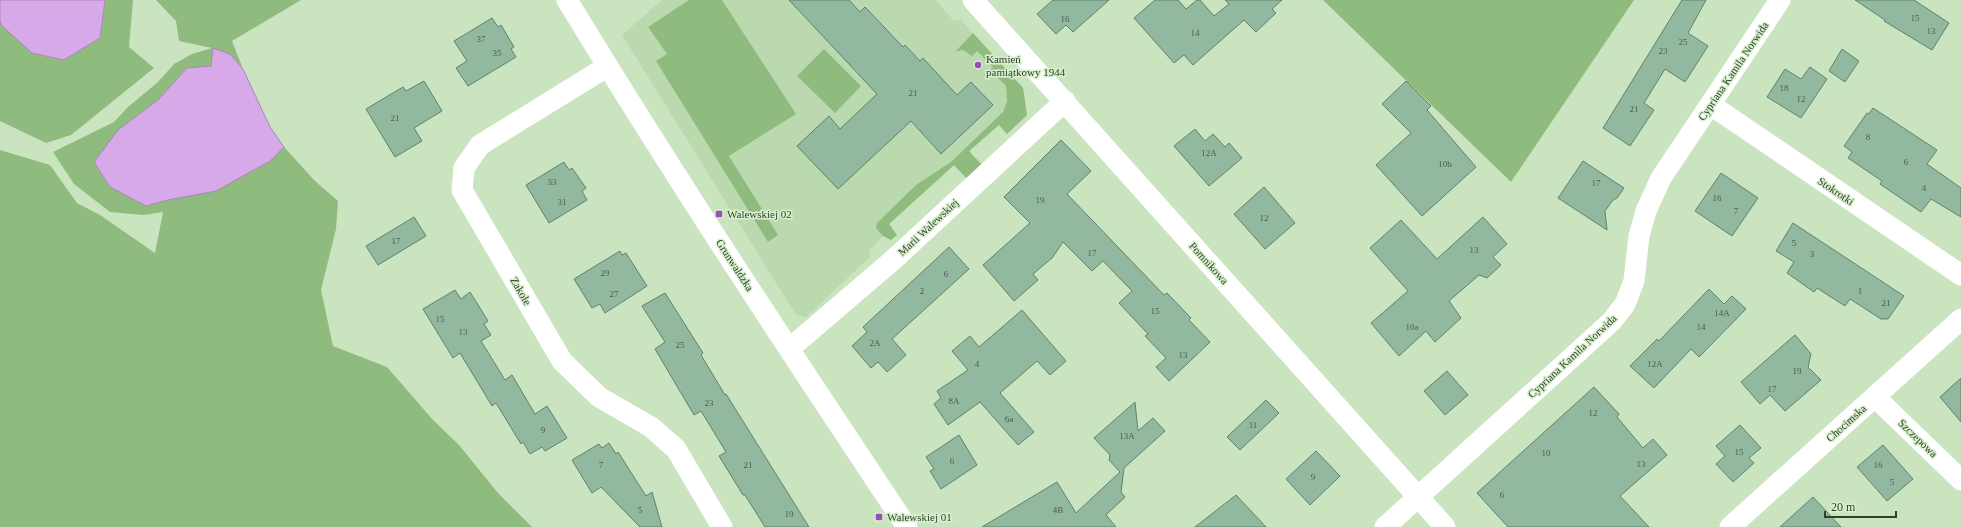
<svg xmlns="http://www.w3.org/2000/svg" width="1961" height="527" font-family="'Times New Roman',serif">
<style>
.built{fill:#bbd9af}
.green{fill:#90bb7f}
.water{fill:#d8a9e9;stroke:#a789b2}
.building{fill:#92b9a0;stroke:#5e836c}
.lines{fill:none;stroke-linecap:round;stroke-linejoin:round}
.street{stroke:#fff;stroke-width:21}
.poi-dot{fill:#9f4cbb;stroke:#d7f1cd;stroke-width:1.5}
.labels{text-anchor:middle;dominant-baseline:central;stroke-width:3;stroke-linejoin:round;paint-order:stroke}
.number-label{font-size:9px;fill:#4c5d4c}
.poi-label{font-size:11px;fill:#343e30;stroke:#d7f1cd;text-anchor:start}
.street-label{font-size:11px;fill:#343e30;stroke:#d7f1cd}
</style>
<rect width="100%" height="100%" fill="#cae4c0"/>
<path class="built" d="M662,0H936L954,21L961,20L1023,88L1027,115L1007,134L999,125L889,224L897,235L891,240L883,236L869,251L870,257L806,317L796,315L622,35Z"/>
<path class="green" d="M105,0H133L129,47L154,68L71,135L46,143L0,121V21L2,26L100,38Z
M156,0H301L232,41L243,69L230,54L211,66L187,68L158,100L118,130L146,206L168,200L270,161L284,147L315,181L338,201L336,229L321,290L333,346L387,367L433,420L459,445L498,493L532,527H0V150L50,165L77,203L100,215L155,253L163,212L143,215L110,212L74,184L53,152L114,122L128,107L158,82L174,64L192,54L212,48L179,41L176,21Z
M689,0H722L796,114L729,156L778,235L768,242L656,61L667,54L648,27Z
M1323,0H1634L1511,182Z
M973,33L1023,88L1027,115L1007,134L999,125L969,151L982,165L967,179L954,165L889,224L897,235L891,240L883,236L876,228L877,223L916,185L951,162L1003,112L1007,101L1006,86L990,70L993,67L977,51L972,56L963,50L955,52Z
M824,49L861,86L835,113L797,76Z"/>
<path class="water" d="M0,0H105L100,38L64,60L32,53L2,26L0,21Z
M213,48L230,54L243,69L270,127L284,147L270,161L216,191L168,200L146,206L110,187L94,162L118,130L158,100L187,68L211,66Z"/>
<path class="building" d="M789,0H849L860,12L865,7L903,47L905,45L920,61L923,58L957,95L971,82L993,105L941,154L911,121L838,189L797,146L829,116L840,129L877,94Z
M1053,0H1109L1073,32L1066,25L1056,34L1037,14Z
M1155,0H1178L1186,9L1197,0H1200L1214,16L1229,4L1225,0H1282L1272,9L1276,13L1256,32L1244,20L1193,65L1184,55L1174,63L1134,18Z
M1682,0H1706L1688,33L1708,46L1685,82L1665,69L1644,103L1654,110L1630,146L1603,128Z
M1855,0H1914L1949,23L1932,50L1884,21L1885,20Z
M492,18L498,27L501,25L514,47L511,49L516,57L468,86L456,68L467,61L454,41Z
M1842,49L1859,61L1845,82L1829,71Z
M1810,67L1827,79L1801,118L1767,97L1785,69L1801,79Z
M424,81L442,111L414,128L422,141L395,157L366,109L403,87L406,91Z
M1406,81L1431,106L1427,110L1476,167L1422,216L1376,165L1411,133L1382,104Z
M1873,108L1937,150L1927,164L1961,188V217L1931,199L1921,212L1880,184L1882,181L1848,158L1852,152L1844,146L1867,113L1869,114Z
M1195,129L1205,141L1213,134L1225,147L1229,143L1242,158L1209,186L1174,146Z
M1061,140L1091,171L1067,194L1164,295L1167,293L1191,318L1189,320L1210,342L1169,381L1156,367L1166,358L1145,336L1148,334L1119,303L1132,291L1103,261L1092,271L1063,242L1052,258L1033,274L1038,280L1014,301L983,265L1030,223L1004,197Z
M1583,161L1624,188L1617,198L1613,200L1605,211L1607,230L1558,198Z
M564,162L569,170L572,168L586,188L582,191L587,200L549,223L526,185Z
M1721,173L1758,198L1732,236L1695,211Z
M1264,187L1295,223L1265,249L1234,214Z
M414,217L426,236L378,265L366,246Z
M1483,217L1507,244L1493,257L1501,265L1487,278L1479,275L1449,301L1461,318L1435,342L1426,331L1399,356L1371,323L1408,291L1370,248L1401,220L1437,259Z
M1793,223L1904,296L1888,319H1881L1850,299L1845,306L1817,288L1814,292L1787,273L1794,262L1776,251Z
M949,247L969,269L892,339L906,355L887,372L878,362L871,368L852,346L867,332L863,327Z
M620,251L622,255L626,253L647,286L605,313L600,304L592,308L574,279Z
M1709,289L1724,304L1732,296L1746,309L1699,357L1691,349L1654,388L1630,366L1657,339L1659,341Z
M455,290L461,299L470,292L488,321L484,324L491,335L481,341L505,380L512,375L535,414L547,406L567,438L545,451L542,447L530,454L523,442L521,444L496,403L492,406L460,353L453,358L423,309Z
M665,293L703,353L701,355L725,395L726,394L809,527H765L745,495H743L719,456L726,452L701,411L694,415L655,349L665,342L642,306Z
M1022,310L1066,361L1050,375L1037,361L1000,393L1034,432L1018,445L980,402L948,425L934,404L941,398L937,391L968,370L952,351L970,336L979,347Z
M1795,335L1811,354L1808,367L1821,380L1785,411L1770,395L1760,404L1741,382Z
M1447,371L1468,395L1445,415L1424,391Z
M1961,378V422L1940,397Z
M1594,387L1619,414L1617,417L1643,448L1653,439L1667,455L1620,496L1649,527H1508L1477,493Z
M1266,400L1279,413L1240,450L1227,437Z
M1135,402L1138,431L1153,418L1165,431L1124,468L1121,492L1125,497L1106,515L1116,527H982L1057,482L1076,513L1120,472L1109,460L1110,455L1094,438Z
M1740,425L1761,448L1749,458L1754,463L1733,482L1716,464L1725,456L1716,446Z
M959,435L977,465L941,489L930,471L934,469L926,457Z
M609,443L616,454L618,452L646,496L652,492L662,527H640L601,487L592,493L572,460L599,444L602,448Z
M1883,445L1913,479L1887,501L1857,467Z
M1316,451L1340,476L1310,505L1286,479Z
M1236,495L1266,527H1195Z
M1813,497L1841,527H1780Z"/>
<g class="lines">
<path class="street" d="M567,0C676,179 791,353 907,527
M973,0L1445,527
M608,66L480,145L464,168L462,190L562,361L599,397L651,427L676,449L722,527
M1711,105L1961,275
M789,349L893,260L1065,101
M1875,397L1961,480
M1385,527L1612,321L1625,304L1634,281L1639,236L1646,211L1661,178L1780,0
M1730,527L1961,319"/>
</g>
<g class="poi-dot">
<circle cx="978" cy="65" r="4"/>
<rect x="715" y="210" width="8" height="8" rx="2"/>
<rect x="875" y="513" width="8" height="8" rx="2"/>
</g>
<g class="labels">
<g class="number-label">
<text x="1915" y="18">15</text>
<text x="1065" y="19">16</text>
<text x="1931" y="31">13</text>
<text x="1195" y="33">14</text>
<text x="481" y="39">37</text>
<text x="1683" y="42">25</text>
<text x="1663" y="51">23</text>
<text x="497" y="53">35</text>
<text x="1784" y="88">18</text>
<text x="913" y="93">21</text>
<text x="1801" y="99">12</text>
<text x="1634" y="109">21</text>
<text x="395" y="118">21</text>
<text x="1868" y="137">8</text>
<text x="1209" y="153">12A</text>
<text x="1906" y="162">6</text>
<text x="1445" y="164">10b</text>
<text x="552" y="182">33</text>
<text x="1596" y="183">17</text>
<text x="1924" y="188">4</text>
<text x="1717" y="198">16</text>
<text x="1040" y="200">19</text>
<text x="562" y="202">31</text>
<text x="1736" y="211">7</text>
<text x="1264" y="218">12</text>
<text x="396" y="241">17</text>
<text x="1794" y="243">5</text>
<text x="1474" y="250">13</text>
<text x="1092" y="253">17</text>
<text x="1812" y="254">3</text>
<text x="605" y="273">29</text>
<text x="946" y="274">6</text>
<text x="922" y="291">2</text>
<text x="1860" y="291">1</text>
<text x="614" y="294">27</text>
<text x="1886" y="303">21</text>
<text x="1155" y="311">15</text>
<text x="1722" y="313">14A</text>
<text x="440" y="319">15</text>
<text x="1412" y="327">10a</text>
<text x="1701" y="327">14</text>
<text x="463" y="332">13</text>
<text x="875" y="343">2A</text>
<text x="680" y="345">25</text>
<text x="1183" y="355">13</text>
<text x="977" y="364">4</text>
<text x="1655" y="364">12A</text>
<text x="1797" y="371">19</text>
<text x="1772" y="389">17</text>
<text x="954" y="401">8A</text>
<text x="709" y="403">23</text>
<text x="1593" y="413">12</text>
<text x="1009" y="419">6a</text>
<text x="1253" y="425">11</text>
<text x="543" y="430">9</text>
<text x="1127" y="436">13A</text>
<text x="1739" y="452">15</text>
<text x="1546" y="453">10</text>
<text x="952" y="461">6</text>
<text x="1641" y="464">13</text>
<text x="601" y="465">7</text>
<text x="748" y="465">21</text>
<text x="1878" y="465">16</text>
<text x="1313" y="477">9</text>
<text x="1892" y="482">5</text>
<text x="1502" y="495">6</text>
<text x="640" y="510">5</text>
<text x="1058" y="510">4B</text>
<text x="789" y="514">19</text>
</g>
<g class="poi-label">
<text x="986" y="59">Kamień<tspan x="986" dy="13">pamiątkowy 1944</tspan></text>
<text x="727" y="214">Walewskiej 02</text>
<text x="887" y="517">Walewskiej 01</text>
</g>
<g class="street-label">
<text transform="translate(1733 71) rotate(-56)">Cypriana Kamila Norwida</text>
<text transform="translate(1836 191) rotate(34)">Stokrotki</text>
<text transform="translate(928 227) rotate(-43)">Marii Walewskiej</text>
<text transform="translate(1209 263) rotate(48)">Pomnikowa</text>
<text transform="translate(735 265) rotate(57)">Grunwaldzka</text>
<text transform="translate(521 291) rotate(60)">Zakole</text>
<text transform="translate(1572 356) rotate(-43)">Cypriana Kamila Norwida</text>
<text transform="translate(1846 423) rotate(-42)">Chocimska</text>
<text transform="translate(1918 438) rotate(44)">Szczepowa</text>
</g>
</g>
<path d="M1825 511v6h71v-6" fill="none" stroke="#343e30" stroke-width="2"/>
<text x="1831" y="511" font-size="12" fill="#343e30" stroke="#d7f1cd" stroke-width="3" paint-order="stroke">20 m</text>
</svg>
